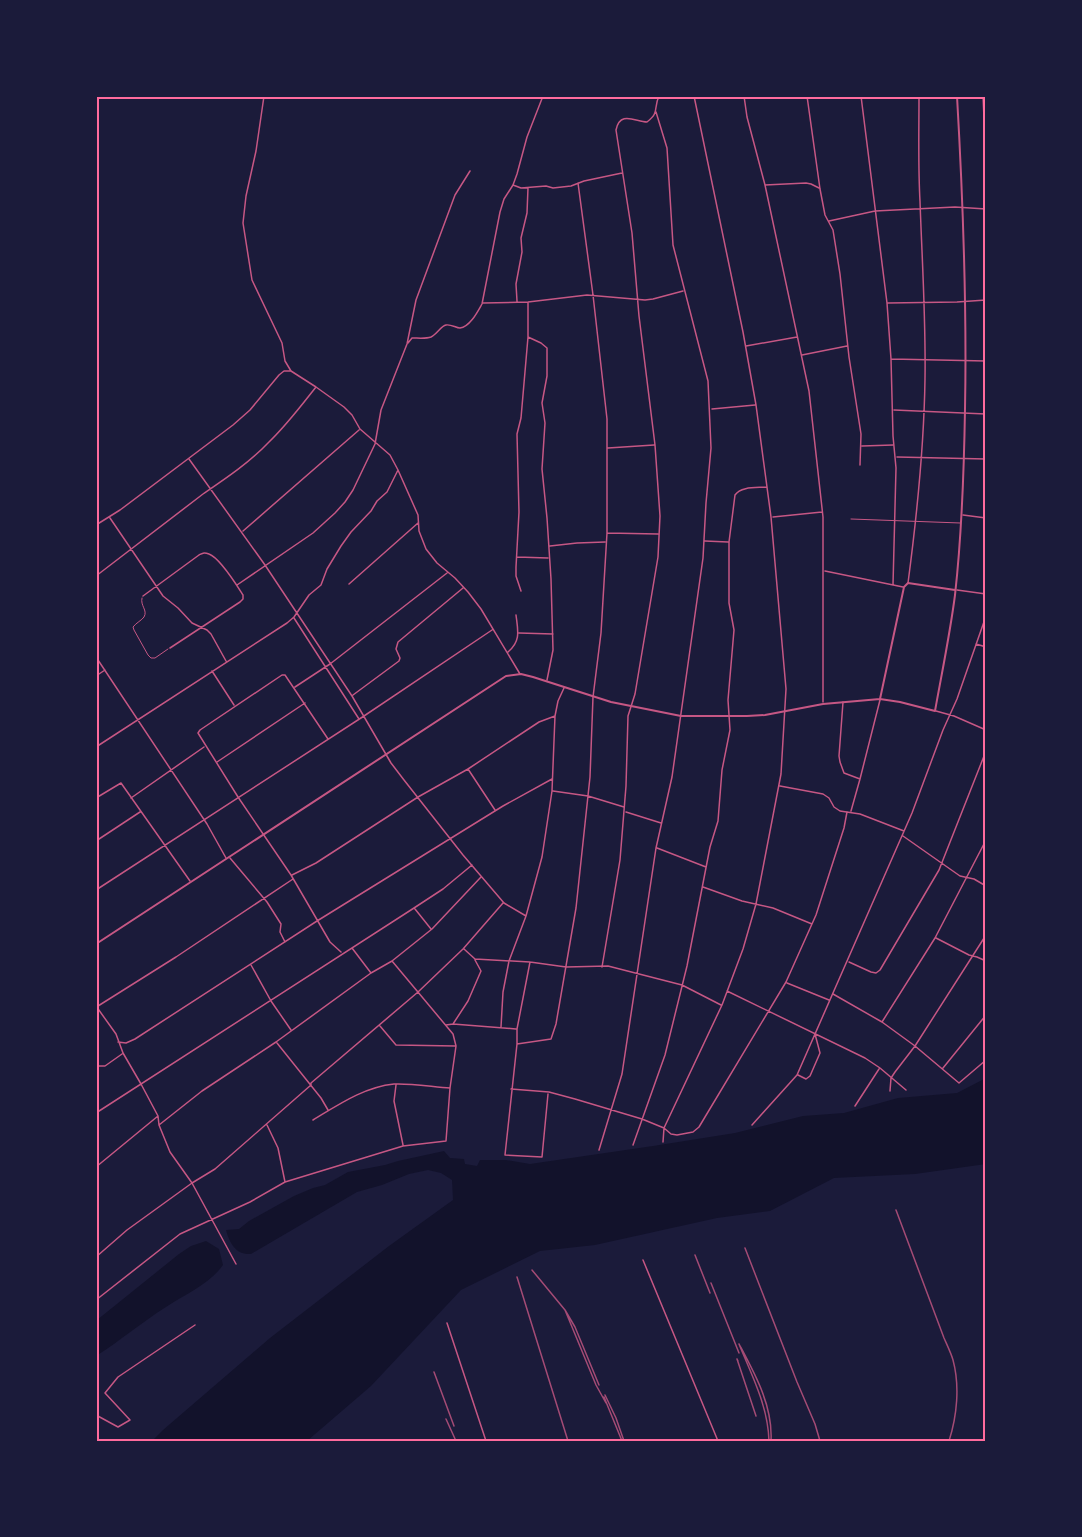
<svg xmlns="http://www.w3.org/2000/svg" width="1082" height="1537" font-family="Montserrat,sans-serif">
<style>
.water{fill:#12122b}
.lines{fill:none;stroke-linecap:round;stroke-linejoin:round}
.service{stroke:#c65784;stroke-width:1}
.minor{stroke:#c65784;stroke-width:1.5}
.tertiary{stroke:#c65784;stroke-width:2}
.rail{stroke:#a44b75;stroke-width:1.5}
.neatline{fill:none;stroke:#ff6b9d;stroke-width:2}
</style>
<rect width="100%" height="100%" fill="#1b1b3a"/>
<path class="water" d="M986,1078V1164L915,1174L834,1178L770,1211L717,1218L595,1245L540,1251L461,1290L371,1386L307,1441H152L163,1430L270,1338L389,1246L453,1200L452,1180L441,1173L428,1170L409,1174L382,1185L357,1192L251,1254C236,1255 230,1244 226,1230L239,1229L249,1221L294,1196L313,1188L325,1185L348,1172L385,1165L398,1161L444,1151L450,1158L464,1159L465,1164L477,1166L480,1160H506L530,1164L653,1146L735,1133L803,1116L844,1113L898,1098L957,1093Z
M206,1241L219,1249L223,1265C209,1285 185,1294 166,1307C142,1322 120,1341 96,1356V1322L97,1320L179,1254L191,1246Z"/>
<g class="lines">
<path class="service" d="M851,519L960,523
M142,598C140,606 148,610 144,617C142,620 136,623 133,627L134,630L148,655L151,658H155L168,649"/>
<path class="minor" d="M264,96L256,151L246,196L243,223L252,280L282,343L285,361L291,371L316,387L344,407L352,415L360,429L390,455L398,470L418,515L419,531L426,549L437,563L455,578L468,592L481,609L520,674
M744,96L747,117L765,185L809,391L823,517V702
M807,96L820,189L825,215L833,230L840,274L849,357L861,434L860,465
M861,96L887,303L891,359L893,436L896,468L893,585
M983,96L986,162
M513,185L521,188L546,186L553,188L571,186L584,181L622,173
M765,185L806,183L811,184L819,188
M829,221L875,211L955,207L986,209
M517,301L516,284L522,252L521,238L527,213L528,188
M483,303L528,302L587,295L645,300L653,299L683,291
M888,303L957,302L986,300
M528,337L541,343L547,348V376L542,403L545,423L542,469L547,518L551,579L553,650L547,680
M408,343L412,338C418,338 426,339 431,337C437,334 441,326 446,325C451,324 456,328 460,328C470,327 478,311 482,304L500,212L504,199L513,185L517,174L527,137L543,96
M746,346L797,337
M802,355L847,346
M891,359L986,361
M712,409L755,405
M894,410L986,414
M862,446L893,445
M608,448L654,445
M897,457L986,459
M189,459L265,565L352,696L391,763L404,780L463,855L504,903L526,916
M963,515L986,518
M773,517L822,512
M110,518L163,596L178,608L192,623L207,630L211,634L226,661
M96,525L120,510L233,425L250,410L279,375L284,371H290
M243,531L359,430
M607,533L658,534
M705,541L728,542
M550,546L577,543L605,542
M517,557L548,558
M825,571L903,587
M96,576L203,494C225,479 249,463 268,443C286,426 301,406 316,387
M908,583C917,515 924,447 925,379C926,320 922,260 920,201C918,166 919,131 919,96
M349,584L418,523
M237,585L313,533L335,513L345,502L353,490L375,444L381,410L407,344L416,300L455,195L470,171
M957,590L986,594
M521,591L516,576V567L519,512L517,434L521,418L528,337V302
M143,596L199,555C203,553 204,552 209,554C220,558 236,584 243,595V599L240,602L170,648
M294,618L359,719
M519,633L553,634
M976,644L986,647
M508,652C521,641 518,631 516,615
M96,657L207,824L226,858
M212,671L234,705
M96,676L105,670
M295,687L330,664L447,573
M353,695L399,661L400,658L396,649L398,642L463,588
M843,702L839,756L840,762L844,773L860,779
M936,711L954,716L986,730
M328,739L285,675H282L200,730L198,733L238,797L291,875L330,942L341,952
M96,747L287,623L294,617L309,595L321,585L327,569L341,546L351,532L371,511L377,501L387,492L398,470
M217,762L305,703
M468,769L495,810
M780,786L823,794L829,798L834,807L840,811L860,814L904,831
M553,791L588,796L624,807
M96,798L121,783L190,881
M131,798L204,747
M851,811L860,779L880,700
M626,812L661,823
M903,836L960,876L974,879L986,886
M96,841L140,812
M657,848L706,867
M230,858L267,902L281,924L280,932L285,942
M292,875L316,863L418,797L468,769L539,722L555,716
M703,887L742,901L773,908L812,924
M96,890L364,716L492,630
M415,909L431,929
M936,938L969,955L977,957L986,961
M352,948L371,973
M464,949L475,959L530,962L566,967L608,966L682,985L721,1005
M530,962L517,1029V1044L505,1155L542,1157L548,1094
M849,962L871,972L876,973L880,970L939,870L986,751
M251,965L271,1001L291,1030
M602,967L620,860L626,786L628,716L635,694L658,557L660,516L655,445L639,316L632,233L616,130C620,111 634,121 647,122C660,112 653,109 659,96
M787,983L829,1000
M727,991L865,1058L880,1068L906,1090
M833,994L882,1022L915,1046L959,1083L986,1060
M96,1006L116,1034L123,1053L141,1084L158,1116L159,1125L170,1152L192,1183L236,1264
M98,1006L176,957L293,879
M882,1022L935,938L986,840
M453,1024L468,1001L481,971L475,960
M446,1025L453,1024L516,1029
M380,1026L396,1045L456,1046
M501,1027L503,992L509,961L526,916L542,857L552,791L555,716L558,701L564,688
M118,1042L126,1043L135,1039L317,921L503,806L552,779
M277,1043L321,1098L328,1110
M517,1044L551,1039L556,1024L576,908L590,777L593,697L601,633L607,533V419L593,295L578,183
M96,1066H105L122,1054
M943,1068L986,1015
M798,1075L806,1079L810,1076L820,1053L815,1034
M396,1085L394,1101L403,1145
M511,1089L549,1092L575,1099L642,1119L664,1128L671,1134L677,1135L693,1132L699,1127L786,982L816,915L844,828L847,812
M890,1091L891,1078L895,1072L915,1046L986,935
M855,1106L879,1069
M96,1113L414,908L443,889L472,865
M313,1120C338,1105 364,1087 394,1084C409,1083 434,1087 450,1088
M159,1125L202,1091L276,1042L371,973L392,961L432,929L481,877
M267,1125L278,1148L285,1182
M752,1125L797,1075L912,813L943,730L957,699L986,616
M663,1142L664,1128L722,1005L743,949L756,904L781,774L786,689L771,517L756,405L743,332L694,96
M633,1145L665,1055L687,966L710,847L718,821L722,770L730,730L728,700L734,630L729,603V542L735,495C741,486 757,488 767,487
M599,1150L622,1074L656,848L672,777L703,558L706,503L711,448L708,381L673,245L667,148L656,112
M96,1167L158,1116
M96,1257L127,1230L192,1183L215,1169L311,1085V1083L418,992L463,949L503,903
M643,1260L718,1441
M96,1300L180,1234L250,1202L285,1182L403,1146L446,1141L450,1088L456,1046L453,1034L392,961
M447,1323L486,1441
M96,1415L118,1427L130,1420L105,1393L118,1377L195,1325"/>
<path class="tertiary" d="M880,699L904,587L908,583L955,590
M96,944L506,676L521,674L533,677L611,702L681,716H747L765,715L823,704L880,699L900,702L935,711C942,672 950,634 955,595C962,533 964,471 965,409C967,304 963,200 957,96"/>
<path class="rail" d="M896,1210L944,1338C947,1345 951,1353 953,1360C960,1386 957,1416 949,1441
M745,1248L797,1382L815,1424L820,1441
M695,1255L710,1293
M532,1270L565,1310
M517,1277L568,1441
M711,1283L739,1353
M738,1361L737,1359L756,1416
M434,1372L454,1426
M599,1385L575,1327L565,1310L596,1385L606,1403
M605,1395L616,1418L624,1441
M604,1397L622,1441
M446,1419L456,1441
M769,1441C768,1406 752,1376 739,1344C755,1374 773,1406 771,1441"/>
</g>
<rect width="1082" height="1537" fill="none" stroke="#1b1b3a" stroke-width="195"/>
<rect x="98" y="98" width="886" height="1342" class="neatline"/>
</svg>
